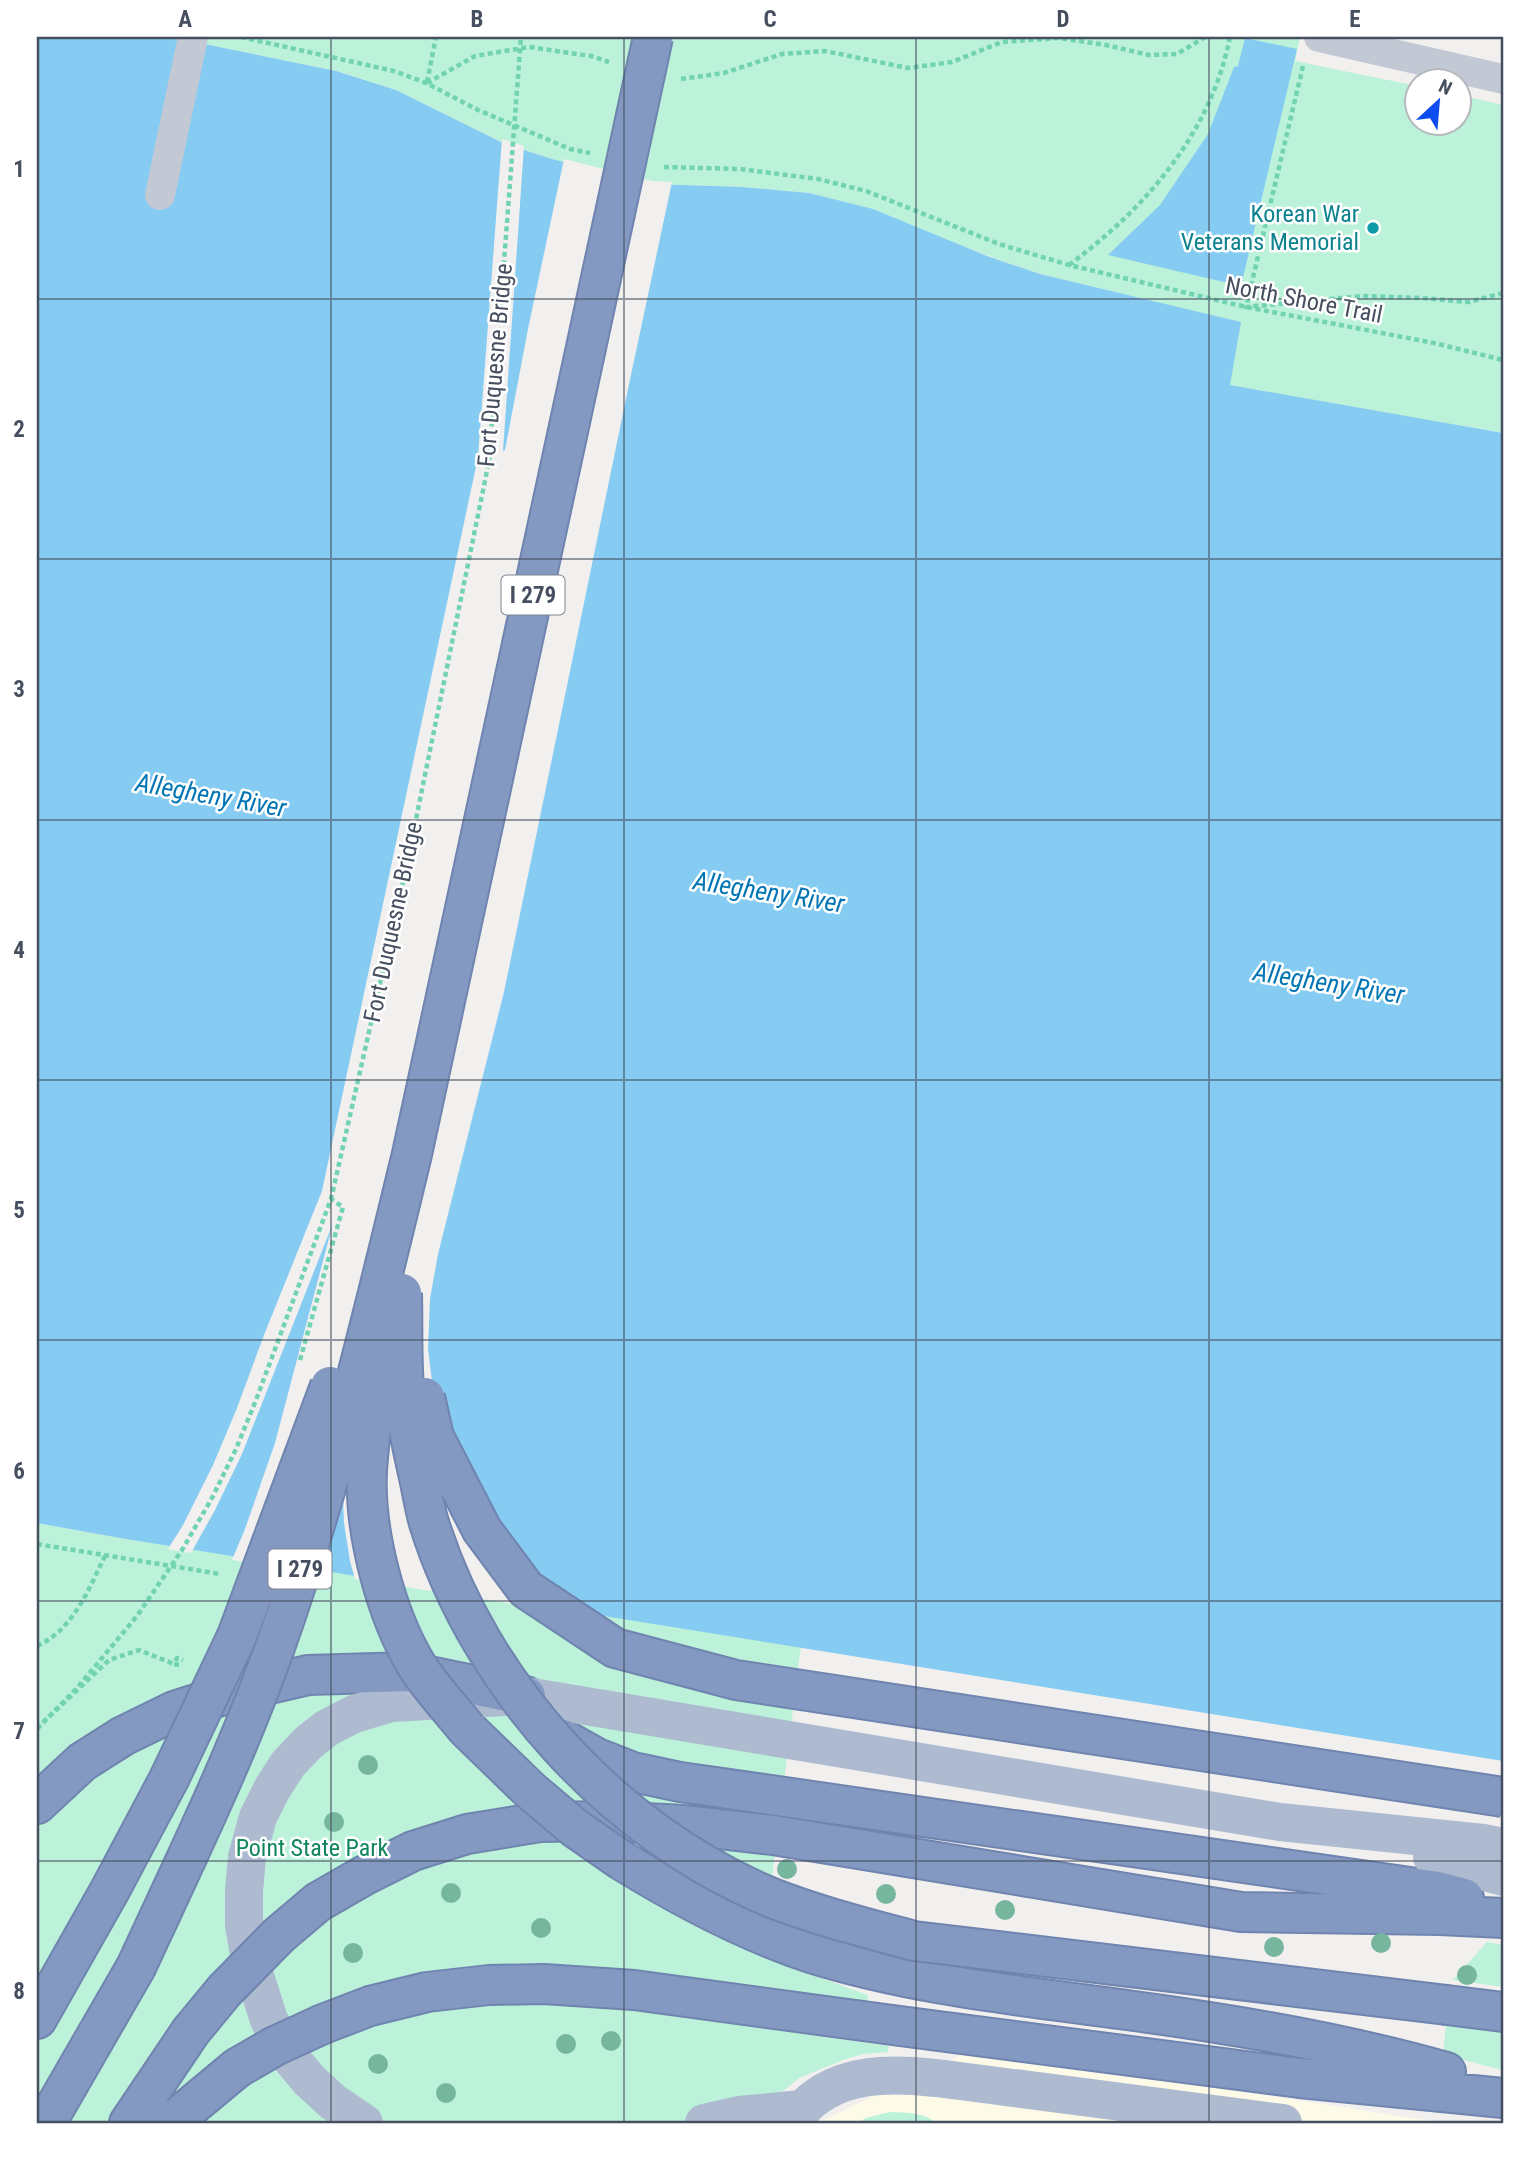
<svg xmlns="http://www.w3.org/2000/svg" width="1540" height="2160" font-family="'Roboto Condensed',sans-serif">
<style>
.commercial{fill:#fdfae8}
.green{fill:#bbf2d9}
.water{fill:#86cbf2}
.pier{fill:#f2f0ef}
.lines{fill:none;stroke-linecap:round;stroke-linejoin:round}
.highway-casing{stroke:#6f84ae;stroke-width:42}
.path{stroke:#71d3b1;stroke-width:4.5;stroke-dasharray:5 3.5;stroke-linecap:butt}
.street{stroke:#c2c9d5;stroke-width:30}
.primary{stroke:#aebad0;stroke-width:38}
.highway{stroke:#8499c2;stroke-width:38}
.highway-bridge-casing{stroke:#6f84ae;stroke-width:42;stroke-linecap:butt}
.path-bridge{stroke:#71d3b1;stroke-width:4.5;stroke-dasharray:5 3.5;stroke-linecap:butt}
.highway-bridge{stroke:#8499c2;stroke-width:38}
.tree{fill:#76b69f}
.grid{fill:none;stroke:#464f5f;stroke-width:2;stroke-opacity:0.55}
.culture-dot{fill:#0f9aa8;stroke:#fff;stroke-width:2.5}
.labels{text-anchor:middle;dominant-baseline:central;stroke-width:5;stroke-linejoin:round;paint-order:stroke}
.shield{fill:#fff;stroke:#7e848f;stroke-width:2}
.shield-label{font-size:23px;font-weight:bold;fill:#464f5f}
.culture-label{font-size:24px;fill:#0d838f;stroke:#fff;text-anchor:end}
.street-label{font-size:24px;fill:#464f5f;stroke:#fff}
.park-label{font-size:24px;fill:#11865d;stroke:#fff}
.water-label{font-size:26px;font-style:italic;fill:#0275b5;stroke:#fff}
.neatline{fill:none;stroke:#464f5f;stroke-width:2.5}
.grid-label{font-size:23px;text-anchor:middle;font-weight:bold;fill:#464f5f}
</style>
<rect width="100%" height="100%" fill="#f2f0ef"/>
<path class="commercial" d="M972,2050L1444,2123H817Z"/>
<path class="green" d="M170,37H1210L1221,39L1300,37L1295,61L1417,86L1418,122H1460V95L1503,105V433L1229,385L1240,322L1040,274L809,193L742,187L652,184L552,159L503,143L396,90L336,71Z
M37,1523L120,1538L801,1646L762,1957L868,1995L867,2004L758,1989L753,2027L889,2046L888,2052L863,2054L843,2060L799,2078L783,2091L745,2099L741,2123H37Z
M1487,1942L1503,1945V1987L1453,1980Z
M1446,2025L1503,2030V2070L1443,2055Z
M890,2112C906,2113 924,2112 936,2123H858L866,2118Z"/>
<path class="water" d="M37,37H170L336,71L396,90L503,143L552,159L652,184L742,187L809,193L873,209L987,256L1040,274L1241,322L1230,385L1503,433V1761L120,1538L37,1523Z
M1245,38L1297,49L1241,286L1108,255L1160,205L1208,134L1234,67L1238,66Z"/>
<path class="pier" d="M502,139L524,146L503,451L505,450L528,329L564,159L652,181L672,182L628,389L504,992L438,1254L430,1299L428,1349L434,1397L465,1484L536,1576L602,1618L355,1579L350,1561L344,1523L343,1497L318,1573L232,1560L245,1529L275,1443L333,1223L242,1454L215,1510L191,1553L168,1549L183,1525L213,1465L237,1408L264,1335L322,1191L478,457Z"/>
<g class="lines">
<defs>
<path id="highway" d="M467,1729L531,1791
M563,1739L597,1758L633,1772L680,1782L1438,1891L1464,1898
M37,1804L82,1762L123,1736L174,1711L227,1694L308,1675L410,1672L526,1696
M621,1860C681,1897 744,1931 811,1953C916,1986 1026,1996 1134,2011C1239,2025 1344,2043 1446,2072
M279,1935L318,1902L365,1875L413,1851L467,1834L540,1822L608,1821L683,1825L773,1835L1241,1912L1440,1915L1503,1918
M1447,2005L1503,2012
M37,2019L110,1890L169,1779
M323,2024L370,2006L427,1992L489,1985L544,1984L634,1990L900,2026L1300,2078L1503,2098
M46,2123L136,1967
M129,2123L191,2031L224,1991
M171,2123L237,2068"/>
</defs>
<use href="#highway" class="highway-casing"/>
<path class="path" d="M241,37L394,71L426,83L478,110L570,149L590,153
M1303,66L1246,307L1362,296L1421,298L1469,302L1503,293
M681,79L724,73L782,54L825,51L908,68L952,62L1002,42L1058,38L1106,45L1149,55L1177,54L1205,37
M427,82L436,37
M427,83L475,56L529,47L591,56L609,62
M664,167L740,169L818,179L866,191L999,244L1069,265L1246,307L1434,343L1503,360
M1069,265C1146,208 1211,133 1230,37
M300,1360L343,1207L331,1199
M37,1544L220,1574
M37,1646C74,1629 88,1590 105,1556
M179,1665L174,1664L177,1658L183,1660
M37,1728L109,1660L139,1650L174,1664"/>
<path class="street" d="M1319,37L1503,79
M160,195L193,37"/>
<path class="primary" d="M1432,1857L1503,1877
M364,2123L333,2102L309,2080L289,2056L269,2020L250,1960L244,1925V1891L247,1857L258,1817L272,1789L288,1764L309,1742L327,1728L354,1714L391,1703L526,1696L1280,1822L1483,1843L1503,1847
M704,2123L739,2115L801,2109
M791,2123C831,2065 898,2073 960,2081L1283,2123"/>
<use href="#highway" class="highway"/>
<defs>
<path id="highway-bridge" d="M402,1293C403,1328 401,1364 405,1399C407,1427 414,1454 420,1482C423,1496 425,1510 429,1523C480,1686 614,1833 772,1898C818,1916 866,1928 914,1941L1447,2005
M378,1370C374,1404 369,1438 367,1471C364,1532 386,1615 417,1666C431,1688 451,1709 467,1729
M425,1397L434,1437L482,1530L526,1589L615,1648L736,1680L1503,1797
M169,1779L237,1636L330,1386
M531,1791L575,1828L621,1860
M136,1967C185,1861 236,1757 275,1647C332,1486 372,1320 412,1154L653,37
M224,1991L279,1935
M237,2068L275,2046L323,2024"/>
</defs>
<use href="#highway-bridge" class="highway-bridge-casing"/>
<path class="path-bridge" d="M37,1729L77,1688L137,1616L182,1550L212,1498L236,1449L256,1400L331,1199L404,878L489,461L521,37"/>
<use href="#highway-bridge" class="highway-bridge"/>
</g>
<g class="tree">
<circle cx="368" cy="1765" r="10"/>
<circle cx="334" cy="1822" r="10"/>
<circle cx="787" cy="1869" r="10"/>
<circle cx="451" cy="1893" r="10"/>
<circle cx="886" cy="1894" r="10"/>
<circle cx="1005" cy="1910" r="10"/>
<circle cx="541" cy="1928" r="10"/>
<circle cx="1381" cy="1943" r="10"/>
<circle cx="1274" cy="1947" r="10"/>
<circle cx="353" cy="1953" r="10"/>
<circle cx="1467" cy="1975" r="10"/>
<circle cx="611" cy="2041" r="10"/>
<circle cx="566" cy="2044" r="10"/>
<circle cx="378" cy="2064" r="10"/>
<circle cx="446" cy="2093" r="10"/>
</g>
<path class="grid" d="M331,37V2123M624,37V2123M916,37V2123M1209,37V2123M37,299H1503M37,559H1503M37,820H1503M37,1080H1503M37,1340H1503M37,1601H1503M37,1861H1503"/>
<circle class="culture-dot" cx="1373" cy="228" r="7"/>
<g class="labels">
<g class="shield">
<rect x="501.5" y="575.5" width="63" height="39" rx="5"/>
<rect x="268.5" y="1549.5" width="63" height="39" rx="5"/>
</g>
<g class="shield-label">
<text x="533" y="595">I 279</text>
<text x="300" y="1569">I 279</text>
</g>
<g class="culture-label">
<text x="1359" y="214">Korean War<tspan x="1359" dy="28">Veterans Memorial</tspan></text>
</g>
<g class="street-label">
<text transform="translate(1304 300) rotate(11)">North Shore Trail</text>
<text transform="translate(495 365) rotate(-85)">Fort Duquesne Bridge</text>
<text transform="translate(393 922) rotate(-78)">Fort Duquesne Bridge</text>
</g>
<g class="park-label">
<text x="312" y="1848">Point State Park</text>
</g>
<g class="water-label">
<text transform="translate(211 795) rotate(10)">Allegheny River</text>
<text transform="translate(769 892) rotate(9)">Allegheny River</text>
<text transform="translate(1329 983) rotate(9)">Allegheny River</text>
</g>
</g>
<rect width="1540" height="2160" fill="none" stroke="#ffffff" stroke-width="77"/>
<g transform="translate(1438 102) rotate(26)"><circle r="33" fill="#ffffff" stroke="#b5b9bf" stroke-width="2"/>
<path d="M0-5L12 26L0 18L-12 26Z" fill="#0d4def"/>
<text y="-10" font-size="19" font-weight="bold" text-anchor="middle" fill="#464f5f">N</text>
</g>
<rect x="38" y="38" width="1464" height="2084" class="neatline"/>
<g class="grid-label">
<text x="185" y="27">A</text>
<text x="477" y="27">B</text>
<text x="770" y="27">C</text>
<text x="1063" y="27">D</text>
<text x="1355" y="27">E</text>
<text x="19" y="177">1</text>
<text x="19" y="437">2</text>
<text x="19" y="697">3</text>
<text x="19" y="958">4</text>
<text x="19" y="1218">5</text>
<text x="19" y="1479">6</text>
<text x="19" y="1739">7</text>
<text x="19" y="1999">8</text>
</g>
</svg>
